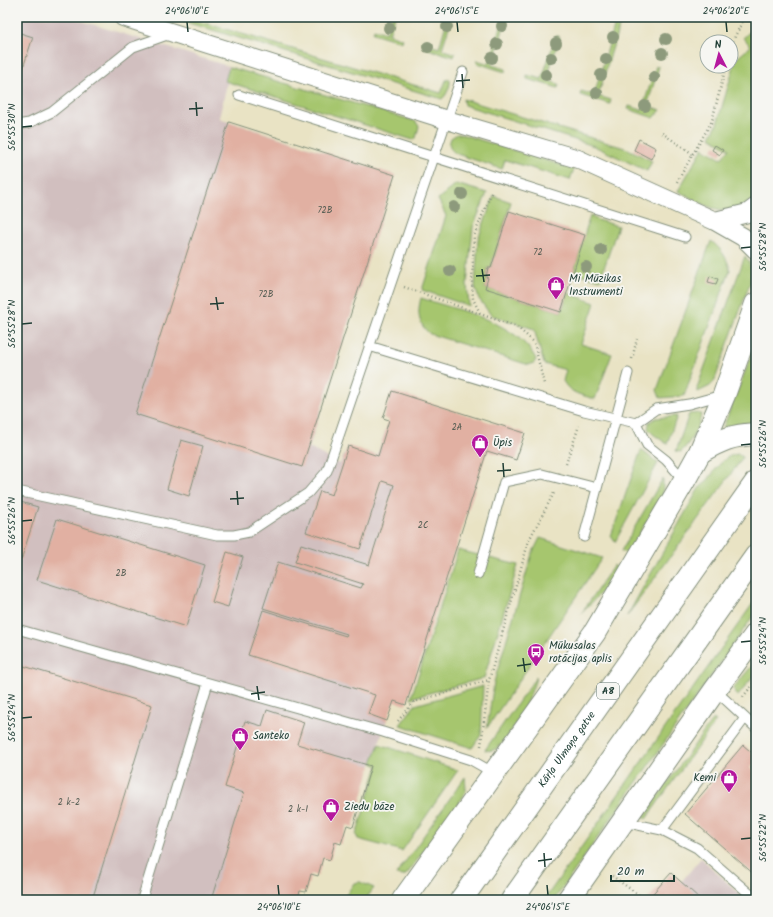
<svg xmlns="http://www.w3.org/2000/svg" width="773" height="917" font-family="Kalam,sans-serif">
<style>
.industrial{fill:#d1bfbf}
.green{fill:#a6c66e;stroke:#628251}
.building{fill:#e1b0a2}
.lines{fill:none;stroke-linecap:round;stroke-linejoin:round}
.service-casing{stroke:#84907c;stroke-width:11}
.minor-casing{stroke:#84907c;stroke-width:20}
.trunk-casing{stroke:#84907c;stroke-width:24}
.path{stroke:#84907c;stroke-width:2.5;stroke-dasharray:1 3;stroke-linecap:butt}
.service{stroke:#fff;stroke-width:9}
.minor{stroke:#fff;stroke-width:18}
.trunk{stroke:#fff;stroke-width:22}
.tree{fill:#8d9a7c}
.ticks{fill:none;stroke:#1f3d34;stroke-width:1.5}
.labels{text-anchor:middle;dominant-baseline:central;stroke-width:3.5;stroke-linejoin:round;paint-order:stroke}
.number-label{font-size:9px;fill:#505a50}
.shield{fill:#f6f6f2;stroke:#60746d;stroke-width:1}
.shield-label{font-size:10px;font-weight:bold;fill:#1f3d34}
.poi-label{font-size:11px;fill:#1f3d34;stroke:#f6f6f2;text-anchor:start}
.street-label{font-size:11px;fill:#1f3d34;stroke:#f6f6f2}
.neatline{fill:none;stroke:#1f3d34;stroke-width:1.5}
.ticks-label{font-size:10px;text-anchor:middle;fill:#1f3d34}
</style>
<rect width="100%" height="100%" fill="#f6f6f2"/>
<filter id="ink" filterUnits="userSpaceOnUse"><feTurbulence type="fractalNoise" baseFrequency=".025" numOctaves="2"/><feDisplacementMap in="SourceGraphic" scale="8" xChannelSelector="R" yChannelSelector="G"/><feConvolveMatrix kernelMatrix="1 2 1 2 8 2 1 2 1" color-interpolation-filters="sRGB"/></filter>
<filter id="wash" filterUnits="userSpaceOnUse"><feTurbulence type="fractalNoise" baseFrequency=".012" numOctaves="4" result="noise"/><feDisplacementMap in="SourceGraphic" scale="16" xChannelSelector="R" yChannelSelector="G"/><feGaussianBlur stdDeviation="0.9" result="paint"/><feColorMatrix in="noise" values="0 0 0 0 0 0 0 0 0 0 0 0 0 0 0 0 0 1.4 0 .05"/><feComposite in="paint" operator="in"/></filter>
<g filter="url(#wash)">
<rect width="100%" height="100%" fill="#e9e3c4"/>
<path class="industrial" d="M17,17H69L231,67L219,118L395,175L309,448L340,464L348,446L377,455L389,420L472,474L372,763L283,900H17Z
M701,858L746,900H647L681,882Z"/>
<path class="green" d="M169,17H185L441,93L446,80L450,79C451,85 447,95 442,99Z
M391,17H395L389,34L403,39L402,42L373,33L374,29L386,33Z
M448,17H452L442,49L455,54L454,57L425,48L426,44L439,48Z
M504,17H507L492,65L506,69L505,72L477,63V60L489,64Z
M617,17H622L598,96L611,100L610,104L580,95L581,91L594,95Z
M756,26V197C726,222 707,206 678,191L703,148L721,159L729,149L710,137L717,124L736,59L751,46L743,38Z
M556,35L560,37L546,80L559,84L558,88L527,79V75L542,79Z
M656,66L659,67L647,106L661,110L654,118L628,109L629,106L642,110Z
M229,67L415,121L419,126L416,138L413,140L225,81Z
M463,99L628,149L652,161L647,171L594,146L464,105Z
M457,134L464,135L574,169L570,180L505,160L502,169L457,154C450,150 448,146 451,138Z
M456,184L487,193L473,227L467,284L469,306L422,290L446,216L438,199Z
M494,196L511,202L491,268H488L486,277L488,278L485,288L561,312L568,293L595,303L581,344L612,354L595,399C582,395 570,394 563,381L566,370L544,364L534,329L491,315L479,299L475,287L478,239Z
M590,215L598,220L618,226L600,280L574,272Z
M711,241C720,247 728,259 730,270L684,396L660,398L657,390Z
M745,256L749,262L751,271L750,283L714,382L710,386L698,392L697,388Z
M421,298C459,311 517,321 536,359L534,363L529,365L430,334C418,324 417,313 421,298Z
M756,344V424L743,423L722,430Z
M698,413L701,414C700,426 690,443 681,452L676,451L689,414Z
M677,416L667,444L653,434L648,429L649,422L656,418Z
M641,450L658,463L615,542L611,536Z
M738,454L743,457L736,467L627,616L699,488C714,478 718,456 738,454Z
M663,478V494L629,551L626,553L621,551Z
M540,538L602,558L487,728L494,682L532,554Z
M458,550L518,565L484,678L411,698Z
M614,565L619,570L608,585L581,614Z
M756,599V612L554,900H544Z
M756,661V672L738,696L735,694L734,687Z
M536,677C533,693 510,739 497,748C493,751 489,751 485,750Z
M483,686L481,735L472,748L400,725L415,705Z
M713,719L716,721L646,819L643,817Z
M379,744L458,770L402,851L358,839L356,835L378,766L372,763Z
M465,777L466,790L463,797L407,874L404,876L396,875Z
M360,882L374,888L365,900H343L354,883Z"/>
<g id="blocks">
<path class="building" d="M17,32L33,37L20,77L17,76Z
M229,122L395,175L302,467L135,414Z
M639,139L656,148L651,159L634,150Z
M715,145L723,150L720,155L712,150Z
M509,211L585,235L561,312L485,288L488,278L486,277L488,268H491Z
M710,276L718,279L716,284L708,282Z
M392,391L525,433L516,460L487,451L406,705L394,701L387,721L368,714L375,695L248,655L263,610L346,636L347,634L263,608L278,562L361,588L363,584L295,562L301,544L369,565L394,485L382,481L360,549L306,532L320,491L332,495L348,446L378,456L389,420L383,418Z
M181,440L203,446L189,496L167,489Z
M17,501L38,507L21,560L17,559Z
M57,519L205,565L186,627L37,580Z
M227,552L243,557L228,607L212,602Z
M17,664L152,705L92,900H17Z
M267,710L304,722L297,744L371,766L353,827L347,825L341,844L335,842L330,860L323,858L318,876L311,874L306,892L300,891L297,900H211L244,793L225,787L245,721L262,726Z
M743,745L756,756V762L751,768L756,772V876L685,814Z
M671,873L688,888L701,900H647Z"/>
</g>
</g>
<g filter="url(#ink)">
<use href="#blocks" fill-opacity="0" stroke="#84907c" stroke-width="1"/>
<g class="lines">
<defs>
<path id="service" d="M239,95L685,237
M17,125L29,123L52,112L133,47L170,34
M369,346L584,411L636,423L647,445L666,460L684,480
M636,423L656,409L689,404L722,395
M17,491L217,535H234L249,532L308,493L327,471L463,72
M584,537L628,373
M478,574L504,482L542,474L597,488
M17,629L383,732L471,760L494,773
M715,690L756,728
M624,822L662,830L697,848L751,895
M662,830L745,718
M143,896L208,683"/>
<path id="minor" d="M123,17L447,120L578,159L715,221L743,237L756,250
M715,221L748,213L756,207"/>
<g id="trunk">
<path d="M700,452C721,440 732,435 756,434"/>
<path d="M403,900L595,632L684,481L700,452L724,395L756,304"/>
<path id="s1" d="M461,900L756,482"/>
<path d="M512,900L756,556"/>
<path d="M568,900L715,690L756,634"/>
</g>
</defs>
<use href="#service" class="service-casing"/>
<use href="#minor" class="minor-casing"/>
<use href="#trunk" class="trunk-casing"/>
<path class="path" d="M731,49L735,36L745,17
M662,133L693,154
M677,182L712,121L726,66
M404,287L517,327L534,342L544,384
M480,313L473,299L472,281L474,236L492,191
M632,359L637,339
M566,464L579,426
M743,697L756,680
M398,721L414,702L489,680
M481,746L489,680L529,540L554,493
M612,876L646,900"/>
<use href="#service" class="service"/>
<use href="#minor" class="minor"/>
<use href="#trunk" class="trunk"/>
</g>
<g class="tree">
<circle cx="502" cy="26" r="6"/>
<circle cx="447" cy="27" r="6"/>
<circle cx="389" cy="28" r="6"/>
<circle cx="613" cy="37" r="6"/>
<circle cx="666" cy="39" r="6"/>
<circle cx="556" cy="43" r="6"/>
<circle cx="497" cy="44" r="6"/>
<circle cx="428" cy="47" r="6"/>
<circle cx="662" cy="53" r="6"/>
<circle cx="492" cy="58" r="6"/>
<circle cx="551" cy="58" r="6"/>
<circle cx="606" cy="59" r="6"/>
<circle cx="546" cy="75" r="6"/>
<circle cx="601" cy="75" r="6"/>
<circle cx="654" cy="77" r="6"/>
<circle cx="597" cy="93" r="6"/>
<circle cx="645" cy="106" r="6"/>
<circle cx="462" cy="194" r="6"/>
<circle cx="454" cy="207" r="6"/>
<circle cx="601" cy="250" r="6"/>
<circle cx="586" cy="267" r="6"/>
<circle cx="450" cy="271" r="6"/>
</g>
</g>
<path class="ticks" d="M187,22L188,32M457,22L458,32M726,22L727,32M462,74L463,88M456,81L470,80M196,102L197,116M189,109L203,108M22,127L32,126M741,248L751,247M482,269L484,282M476,276L490,275M216,297L218,310M210,304L224,303M22,324L32,323M741,445L751,444M503,463L504,477M497,471L511,470M237,491L238,505M230,499L244,498M22,521L32,520M741,642L751,641M523,658L525,672M517,666L531,664M257,686L259,700M251,694L265,692M22,718L32,717M741,839L751,838M544,853L545,867M538,861L552,859M278,885L279,895M547,885L548,895"/>
<defs>
<symbol id="shop-pin" viewBox="-11 -11 22 30"><path d="M0 17L-7.5 6A9.5 9.5 0 1 1 7.5 6Z" fill="#b5179e" stroke="#f6f6f2"/><path d="M-5-2.5h2.3a2.7 3.5 0 0 1 5.4 0H5L5.5 6h-11ZM-1.5-2.5h3a1.5 2.3 0 0 0-3 0Z" fill="#fff"/></symbol>
<symbol id="bus-pin" viewBox="-11 -11 22 30"><path d="M0 17L-7.5 6A9.5 9.5 0 1 1 7.5 6Z" fill="#b5179e" stroke="#f6f6f2"/><path d="M-5-6H5V4H4V6H2V4H-2V6H-4V4H-5ZM-3.5-4V0h7V-4ZM-3.5 1.2v1.5H-2V1.2ZM2 1.2v1.5H3.5V1.2Z" fill="#fff"/></symbol>
</defs>
<g fill-rule="evenodd">
<use href="#shop-pin" x="546" y="275" width="20" height="27"/>
<use href="#shop-pin" x="470" y="433" width="20" height="27"/>
<use href="#bus-pin" x="526" y="642" width="20" height="27"/>
<use href="#shop-pin" x="230" y="726" width="20" height="27"/>
<use href="#shop-pin" x="719" y="768" width="20" height="27"/>
<use href="#shop-pin" x="321" y="797" width="20" height="27"/>
</g>
<g class="labels">
<g class="number-label">
<text x="325" y="210">72B</text>
<text x="538" y="252">72</text>
<text x="266" y="294">72B</text>
<text x="457" y="427">2A</text>
<text x="423" y="525">2C</text>
<text x="121" y="573">2B</text>
<text x="69" y="802">2 k-2</text>
<text x="298" y="809">2 k-1</text>
</g>
<rect class="shield" x="597" y="683" width="22" height="16" rx="3"/>
<g class="shield-label">
<text x="608" y="691">A8</text>
</g>
<g class="poi-label">
<text x="569" y="279">Mi Mūzikas<tspan x="569" dy="13">Instrumenti</tspan></text>
<text x="493" y="443">Ūpis</text>
<text x="549" y="646">Mūkusalas<tspan x="549" dy="13">rotācijas aplis</tspan></text>
<text x="253" y="736">Santeko</text>
<text x="716" y="778" text-anchor="end">Kemi</text>
<text x="344" y="807">Ziedu bāze</text>
</g>
<g class="street-label">
<text stroke="none"><textPath href="#s1" startOffset="184">Kārļa Ulmaņa gatve</textPath></text>
</g>
</g>
<rect width="773" height="917" fill="none" stroke="#f6f6f2" stroke-width="44"/>
<g transform="translate(719 54) rotate(354)"><circle r="19" fill="#f6f6f2" stroke="#a0aca6"/>
<path d="M0-3L7 15L0 10L-7 15Z" fill="#b5179e"/>
<text y="-6" font-size="11" font-weight="bold" text-anchor="middle" fill="#1f3d34">N</text>
</g>
<path d="M611 875v6h63v-6" fill="none" stroke="#1f3d34" stroke-width="2"/>
<text x="617" y="875" font-size="12" fill="#1f3d34" stroke="#f6f6f2" stroke-width="3" paint-order="stroke">20 m</text>
<rect x="22" y="22" width="729" height="873" class="neatline"/>
<g class="ticks-label">
<text x="187" y="14">24°06'10"E</text>
<text x="457" y="14">24°06'15"E</text>
<text x="726" y="14">24°06'20"E</text>
<text transform="translate(11 127) rotate(-90)" y="4">56°55'30"N</text>
<text transform="translate(762 247) rotate(-90)" y="4">56°55'28"N</text>
<text transform="translate(11 324) rotate(-90)" y="4">56°55'28"N</text>
<text transform="translate(762 444) rotate(-90)" y="4">56°55'26"N</text>
<text transform="translate(11 521) rotate(-90)" y="4">56°55'26"N</text>
<text transform="translate(762 641) rotate(-90)" y="4">56°55'24"N</text>
<text transform="translate(11 718) rotate(-90)" y="4">56°55'24"N</text>
<text transform="translate(762 838) rotate(-90)" y="4">56°55'22"N</text>
<text x="279" y="910">24°06'10"E</text>
<text x="548" y="910">24°06'15"E</text>
</g>
</svg>
